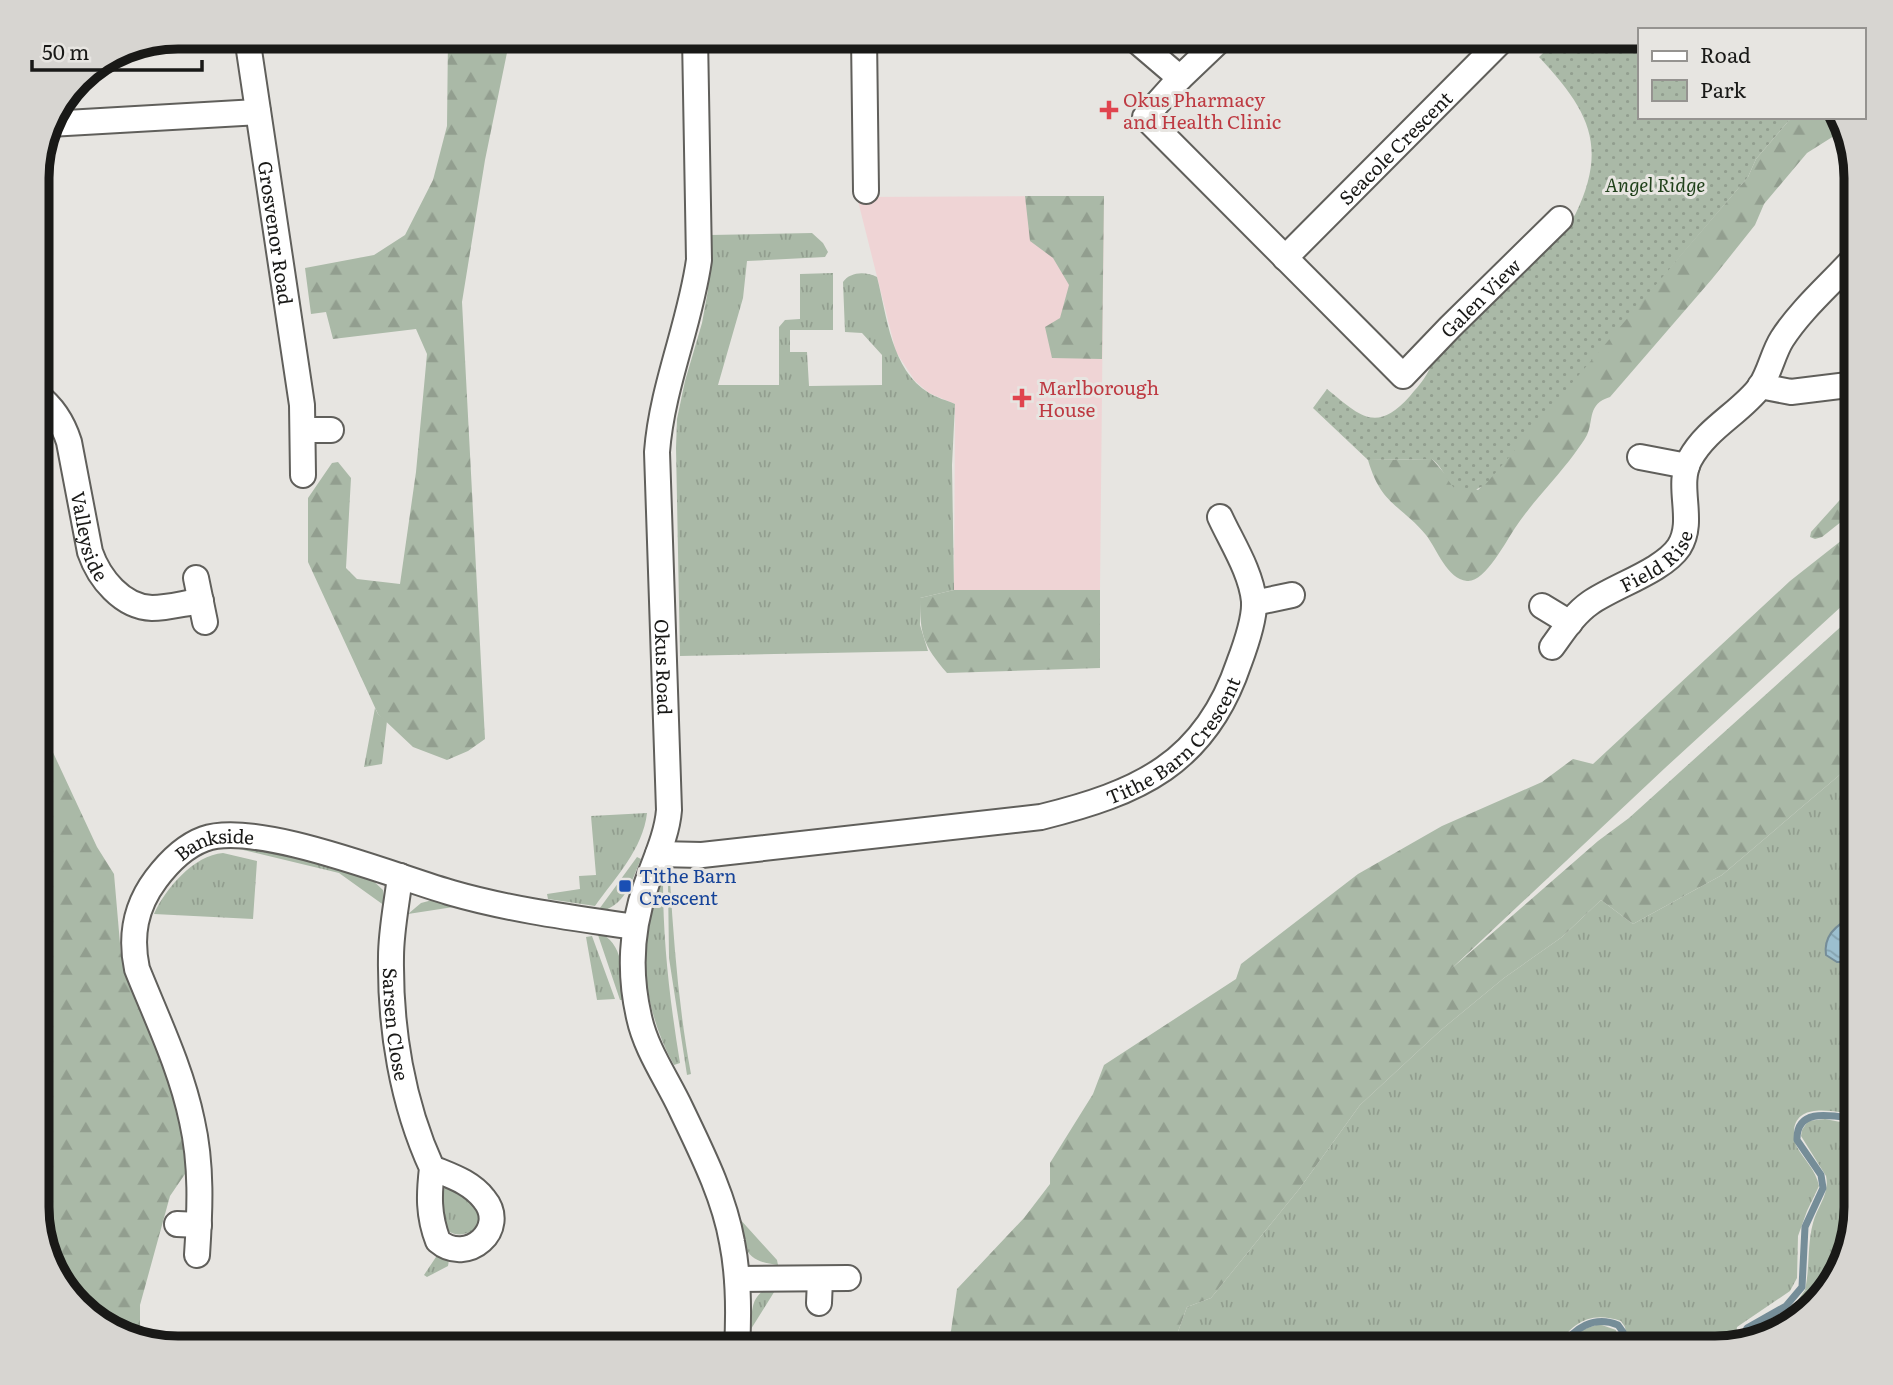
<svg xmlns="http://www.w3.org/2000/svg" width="1893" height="1385" font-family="Literata,serif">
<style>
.medical{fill:#efd4d5}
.grass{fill:url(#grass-tufts)}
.forest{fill:url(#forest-firs)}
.park{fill:url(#park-dots)}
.water{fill:url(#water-waves);stroke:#758d98;stroke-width:2}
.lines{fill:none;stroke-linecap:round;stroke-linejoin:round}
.stream{stroke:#758d98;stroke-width:7}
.minor-casing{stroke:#605f5b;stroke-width:28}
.minor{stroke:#fff;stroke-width:24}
.health-dot{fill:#e0444e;stroke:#e7e5e1;stroke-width:2.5}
.transit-dot{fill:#1a4fb4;stroke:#e7e5e1;stroke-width:2.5}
.labels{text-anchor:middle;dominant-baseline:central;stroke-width:6;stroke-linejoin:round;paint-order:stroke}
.health-label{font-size:19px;fill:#be3a42;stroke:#e7e5e1;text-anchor:start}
.street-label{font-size:19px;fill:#191917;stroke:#e7e5e1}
.park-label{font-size:19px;font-style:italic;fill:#21411b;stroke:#e7e5e1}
.transit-label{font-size:19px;fill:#164399;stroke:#e7e5e1;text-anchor:start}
.rim{fill:none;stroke:#191917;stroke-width:9}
</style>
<defs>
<pattern id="grass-tufts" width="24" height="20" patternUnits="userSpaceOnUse" patternTransform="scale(1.75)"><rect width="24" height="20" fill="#aab9a7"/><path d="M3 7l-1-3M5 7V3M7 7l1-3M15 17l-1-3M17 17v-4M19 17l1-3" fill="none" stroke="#929e8f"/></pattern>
<pattern id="forest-firs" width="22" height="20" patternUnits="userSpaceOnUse" patternTransform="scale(1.75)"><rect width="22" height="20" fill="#aab9a7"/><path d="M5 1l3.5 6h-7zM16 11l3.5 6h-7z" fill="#929e8f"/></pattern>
<pattern id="park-dots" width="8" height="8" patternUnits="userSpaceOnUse" patternTransform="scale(1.75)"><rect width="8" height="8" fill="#aab9a7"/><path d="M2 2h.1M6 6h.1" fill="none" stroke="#929e8f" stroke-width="1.8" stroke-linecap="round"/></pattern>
<pattern id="water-waves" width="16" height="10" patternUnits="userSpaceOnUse" patternTransform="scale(1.75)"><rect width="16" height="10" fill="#9cbfcf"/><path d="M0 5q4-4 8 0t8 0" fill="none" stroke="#86a4b1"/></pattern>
</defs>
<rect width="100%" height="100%" fill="#e7e5e1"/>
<path class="medical" d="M1104,196L1100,590H954L955,404L929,393L915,381L896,352L857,197Z"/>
<path class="grass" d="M886,40L959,41L958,50L877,49L880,42Z
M797,41H834L852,49H798Z
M739,42H778V50H739Z
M812,233L823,243L828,252L825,257L747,261L743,298L718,385H779V327L785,320L800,319V274L833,273V330H790V352H807L809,386L882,385V355L862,333L845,332L843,282C850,272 865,271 877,277C887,316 891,370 929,393C937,398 946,400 955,404L952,465L954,590L920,598V625L928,651L680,656L676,448L677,419L685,381L702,323L708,290L710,235Z
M375,708L378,714L387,721L382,764L364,767Z
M1856,761V1115C1837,1112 1797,1101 1794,1130C1794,1137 1794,1141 1797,1147C1804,1160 1816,1170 1819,1186L1807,1211L1798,1236L1797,1278L1790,1291L1737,1327L1735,1344L1715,1348H1628L1625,1327L1621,1321C1590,1311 1573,1322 1556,1348H1172L1187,1307L1211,1298L1300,1188L1360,1105L1441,1030L1504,978L1562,937L1601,900L1633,924L1722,875Z
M647,813C643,849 615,878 595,906L548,899L547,894L580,889L579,876L596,875L591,816Z
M241,843L368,876L383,890L385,906L339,873L239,849Z
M223,853L257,861L253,919L154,914C165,889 194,855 223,853Z
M637,857L641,859C631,882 625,908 597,912Z
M659,880L663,881C663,943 670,1002 680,1063L674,1065C650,1023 640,970 647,922C649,908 655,894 659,880Z
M670,881C674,946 679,1010 691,1074L687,1075L669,958L668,882Z
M436,899L460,906L408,914L421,903Z
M597,932C625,942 622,975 624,1000H620Z
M592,936L615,999L597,1000L586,937Z
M1825,1119L1856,1125V1208L1827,1293L1819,1300L1805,1290C1810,1268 1807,1245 1813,1223C1817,1207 1830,1194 1826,1176L1801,1136L1802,1130L1808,1121Z
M450,1185L480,1206L479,1226C469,1237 447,1239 442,1221C440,1212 441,1201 440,1192Z
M738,1217L777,1260L778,1265C743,1261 745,1248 738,1217Z
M440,1251C447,1254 450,1258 448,1266L427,1277L424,1275Z
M781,1281L751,1329C752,1299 753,1294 781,1281Z"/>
<path class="forest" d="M448,37L510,38L485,160L462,302L485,739L468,751L447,760L413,747L378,714L308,562V498L332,463L338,462L351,478L346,568L357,579L400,584L416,472L427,354L416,329L333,339L326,312L311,314L305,268L374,255L405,235L433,180L447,126Z
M1792,117H1842L1845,129L1807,153L1764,204L1755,225L1712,279L1610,397C1587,404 1594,420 1587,435C1584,441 1579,447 1575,453C1556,479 1533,501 1515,528C1506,541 1485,583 1467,581C1447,579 1437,549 1426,535C1400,504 1381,505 1368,460L1432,459L1446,475L1478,490L1481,487L1748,177L1756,159Z
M1025,196H1104L1102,359L1052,358L1045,327L1060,318L1069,285L1053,258L1030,241Z
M1856,482V510L1822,537L1815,539L1810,537L1811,532Z
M1856,529V593L1665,768L1451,969L1598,841L1629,818L1856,613V761L1722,875L1633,924L1601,900L1562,937L1504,978L1441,1030L1360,1105L1300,1188L1211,1298L1187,1307L1172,1348H941L951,1331L957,1289L1024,1218L1050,1184V1163L1093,1094L1104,1065L1236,979L1241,964L1358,874L1442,826L1542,782L1573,759L1593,764L1790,581Z
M954,590H1100V668L947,673C923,645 920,635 920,598Z
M37,718L97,847L114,874L121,955L156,1041L183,1124L188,1159L185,1174L170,1196L140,1305V1336L92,1319L55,1277L37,1216Z
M1805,1290L1819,1300L1799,1316L1791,1310Z
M1599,1324L1616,1330L1620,1348H1565L1579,1331Z"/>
<path class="park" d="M1560,37H1639V117H1792L1756,159L1748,177L1485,485L1471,492H1459C1447,484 1444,468 1432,459L1368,460L1313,408L1327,389C1360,416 1376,434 1410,396C1420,384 1429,375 1433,359L1575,215C1609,145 1588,110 1539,57Z
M1791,1310L1799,1316L1778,1334L1747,1341C1755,1323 1774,1318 1791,1310Z"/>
<path class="water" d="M1856,916V962H1837L1826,955C1823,934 1838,923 1856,916Z"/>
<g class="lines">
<path class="stream" d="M1740,1342L1747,1328L1786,1306L1802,1287L1805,1227L1823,1188L1821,1175L1797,1140C1796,1106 1834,1116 1856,1119
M1561,1348C1574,1328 1594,1315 1618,1325L1623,1332L1624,1348"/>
<defs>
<g id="minor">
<path id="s1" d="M247,37L302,405L303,475"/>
<path id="s2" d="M695,37L699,260C690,325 662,386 657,452L669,810C667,836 654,862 646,886C631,928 629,974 639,1017C646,1050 667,1079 681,1109C701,1151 724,1196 732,1242C739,1277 739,1313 737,1348"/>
<path d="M864,37L866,191"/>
<path d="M1132,37L1180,78L1223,37"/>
<path id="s3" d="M1180,78L1145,117L1403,376L1450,327L1560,219"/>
<path d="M49,124L258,112"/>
<path id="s4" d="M1285,258L1505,37"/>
<path d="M1760,386L1791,392L1856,384"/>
<path id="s5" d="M37,395C53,407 63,423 69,442L90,552C99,578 122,607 152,608C168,608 185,603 201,601"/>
<path d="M304,430H331"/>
<path d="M1640,457L1687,466"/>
<path d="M196,578L205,622"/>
<path d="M1254,603L1292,595"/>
<path d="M1542,606L1570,623"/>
<path id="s6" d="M1552,647C1563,632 1574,614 1590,603C1614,586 1663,571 1679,547C1696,520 1675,486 1690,459C1707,428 1740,413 1760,387C1770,372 1773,353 1782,339C1802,308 1832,283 1856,256"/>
<path id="s7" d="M658,854L702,855L1041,817C1138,793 1205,764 1239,663C1245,647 1255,617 1254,601C1251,572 1232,543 1220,517"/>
<path id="s8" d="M400,876C397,903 391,930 391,957C390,1028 402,1103 432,1168C451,1176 471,1182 484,1199C509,1229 467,1266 438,1241C428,1215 429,1194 432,1168"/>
<path d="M177,1224L199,1225"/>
<path id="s9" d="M197,1255C200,1210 202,1165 192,1121C181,1068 157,1019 137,969C130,936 135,907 156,879C168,863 185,846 204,839C256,820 396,877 452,893C511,910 574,918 635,927"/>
<path d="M737,1279L848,1278"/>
<path d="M819,1303L820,1279"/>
</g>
</defs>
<use href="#minor" class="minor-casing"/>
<use href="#minor" class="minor"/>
</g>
<g class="health-dot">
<path d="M1105.5 99.5h7v7h7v7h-7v7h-7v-7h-7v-7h7z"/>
<path d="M1018.5 387.5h7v7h7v7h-7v7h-7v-7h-7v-7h7z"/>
</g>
<rect class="transit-dot" x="618" y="879" width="14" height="14" rx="3.5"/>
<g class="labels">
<g class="health-label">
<text x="1123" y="99">Okus Pharmacy<tspan x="1123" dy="22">and Health Clinic</tspan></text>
<text x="1038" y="387">Marlborough<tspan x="1038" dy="22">House</tspan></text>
</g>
<g class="street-label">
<text stroke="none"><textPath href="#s4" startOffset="156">Seacole Crescent</textPath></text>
<text stroke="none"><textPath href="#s1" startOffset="198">Grosvenor Road</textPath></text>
<text stroke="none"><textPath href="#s3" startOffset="528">Galen View</textPath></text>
<text stroke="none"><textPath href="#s5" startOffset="154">Valleyside</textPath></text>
<text stroke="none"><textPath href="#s6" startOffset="138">Field Rise</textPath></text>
<text stroke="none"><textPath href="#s2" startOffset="635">Okus Road</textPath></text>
<text stroke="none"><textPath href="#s7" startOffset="544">Tithe Barn Crescent</textPath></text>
<text stroke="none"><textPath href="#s9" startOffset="464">Bankside</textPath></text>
<text stroke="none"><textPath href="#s8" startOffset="149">Sarsen Close</textPath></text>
</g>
<g class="park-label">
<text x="1655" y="184">Angel Ridge</text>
</g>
<g class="transit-label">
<text x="639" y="875">Tithe Barn<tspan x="639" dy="22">Crescent</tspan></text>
</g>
</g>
<path d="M0 0H1893V1385H0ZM178 49H1715A129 129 0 0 1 1844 178V1207A129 129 0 0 1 1715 1336H178A129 129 0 0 1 49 1207V178A129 129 0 0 1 178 49Z" fill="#d7d5d1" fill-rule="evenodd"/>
<path class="rim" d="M178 49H1715A129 129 0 0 1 1844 178V1207A129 129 0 0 1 1715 1336H178A129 129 0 0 1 49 1207V178A129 129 0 0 1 178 49Z"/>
<rect x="1638" y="28" width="228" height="91" fill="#e7e5e1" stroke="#959390" stroke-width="2"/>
<rect x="1652" y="51" width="35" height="10" fill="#ffffff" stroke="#959390" stroke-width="2"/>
<text x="1700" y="63" font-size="21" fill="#191917">Road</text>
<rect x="1652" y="80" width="35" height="21" fill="url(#park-dots)" stroke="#959390" stroke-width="2"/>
<text x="1700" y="98" font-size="21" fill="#191917">Park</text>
<path d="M32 60v10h170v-10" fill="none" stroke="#191917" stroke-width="3.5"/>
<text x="42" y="60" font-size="21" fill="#191917" stroke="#e7e5e1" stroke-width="5" paint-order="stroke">50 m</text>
</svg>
